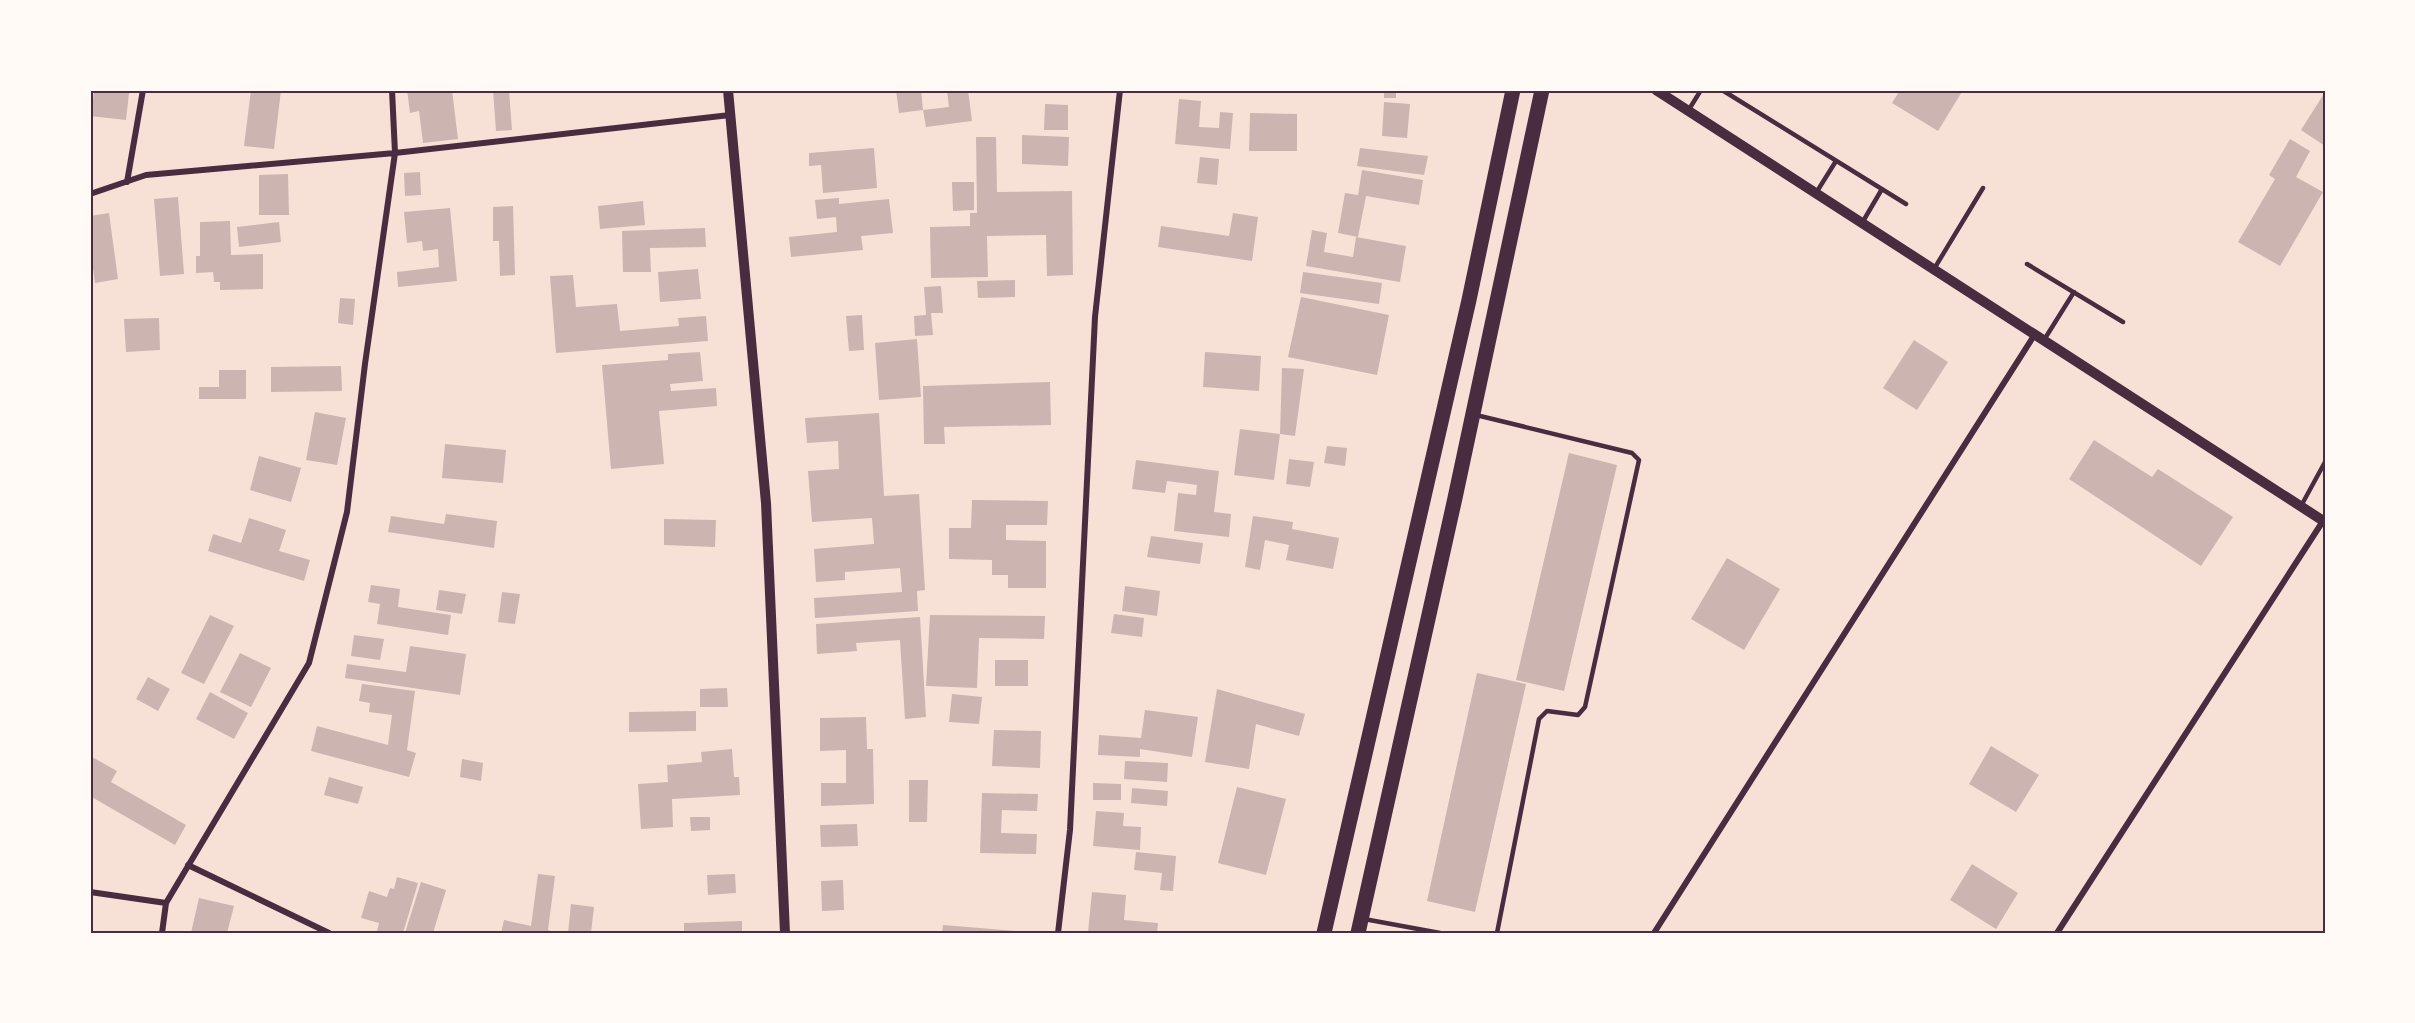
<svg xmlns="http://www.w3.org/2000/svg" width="2415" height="1023" font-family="Mulish,sans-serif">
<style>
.building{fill:#ccb4b1}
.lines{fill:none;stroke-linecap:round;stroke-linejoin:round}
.service{stroke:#4a2c40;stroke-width:4.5}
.minor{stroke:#4a2c40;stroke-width:6}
.tertiary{stroke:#4a2c40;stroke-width:10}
.primary{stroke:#4a2c40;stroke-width:15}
.neatline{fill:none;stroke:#4a2c40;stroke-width:2}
</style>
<rect width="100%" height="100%" fill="#f7e1d7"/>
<path class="building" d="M94,90L129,93L126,120L90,116V101H93Z
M251,90H281L274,149L244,146Z
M407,90H452L458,139L423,143L419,111L410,113Z
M493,90H509L512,130L496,131Z
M896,90H921L923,110L899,113Z
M947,90H968L972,121L926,127L923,110L949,107Z
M1384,90H1396V98H1384Z
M1900,90H1963L1938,131L1892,103Z
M2325,92V146L2301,130Z
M1179,99L1201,101L1199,127L1219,128L1220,112L1233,113L1230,149L1175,144Z
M1384,102L1410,104L1407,138L1382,136Z
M1045,104L1068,105V130H1044Z
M1250,113L1297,114V151H1249Z
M1022,135L1069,137L1068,166L1022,164Z
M976,137H996L997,192L1072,191L1073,275L1047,276L1046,235L987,236L988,277L931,278L930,227L970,226V213H977Z
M2290,139L2310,151L2296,177L2323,192L2280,266L2238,242L2275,179L2269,175Z
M874,148L877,188L823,193L821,165L809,166V153Z
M1360,148L1428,156L1424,175L1357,166Z
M1200,157L1219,159L1217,185L1197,183Z
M1362,170L1423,180L1419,205L1366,196L1358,237L1338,233L1345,193L1358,195Z
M420,172L421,195L405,196L404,173Z
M288,174L289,215H259V175Z
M952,182H974V210L953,211Z
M178,197L184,274L160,276L154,199Z
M839,198V204L889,199L893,233L861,236L863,250L791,257L789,237L837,232L836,217L817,219L815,200Z
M643,201L645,225L600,229L598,206Z
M513,206L515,275L500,276L499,241H493V207Z
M450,208L457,281L398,287L397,272L439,267L438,249L423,251L422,241L407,243L404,212Z
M109,213L118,279L95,283L90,245V216Z
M1233,213L1258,217L1252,261L1158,247L1161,226L1229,236Z
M230,221L231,255L263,254V289L220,290V282H214L213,272L196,273V256H200V222Z
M279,222L281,242L239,247L237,227Z
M705,228L706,247L650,248L651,272H623L622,231Z
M1312,230L1327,233L1324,252L1353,257L1356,237L1406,246L1400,282L1306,266Z
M698,269L701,299L660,302L658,272Z
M1303,272L1382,283L1379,304L1300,293Z
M573,275L576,307L617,304L620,331L679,326L678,318L706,316L708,341L556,353L550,276Z
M1015,280V297L978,298L977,281Z
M941,286L943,313H931L933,335L915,336L914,316L926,315L924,287Z
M1301,297L1389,315L1377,375L1288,357Z
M340,298L355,299L353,325L338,323Z
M862,315L864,350L849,351L846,316Z
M159,318L160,350L126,352L124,319Z
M917,339L921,397L879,400L875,343Z
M1914,340L1948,362L1917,410L1883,388Z
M700,352L703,381L670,384L671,391L716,388L717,406L659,411L664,464L611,469L602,365L668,360V354Z
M1205,352L1261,356L1259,391L1203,387Z
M341,366L342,391L271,392V367Z
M1282,368L1304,369L1295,436L1280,434Z
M219,370H246V399H199V387H219Z
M1050,382L1051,425L944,427L945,444H924L923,386Z
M315,412L346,418L337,465L306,460Z
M879,413L884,496L919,494L925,590L917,591L918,611L815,618L814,598L902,592L900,568L845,572V580L816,582L814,549L874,544L872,518L812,522L808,471L839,469L838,441L807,443L805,418Z
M1240,429L1280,434L1274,480L1234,475Z
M2094,440L2152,477L2158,469L2233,517L2201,566L2069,479Z
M445,444L506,450L503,483L442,478Z
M1327,446L1347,448L1345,466L1324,463Z
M1569,453L1617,465L1564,691L1516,680Z
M259,456L301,468L291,502L250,490Z
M1289,459L1314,462L1310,487L1286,484Z
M1136,460L1219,471L1214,512L1231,514L1229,537L1174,531L1178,493L1196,495L1197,485L1167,481L1165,493L1132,489Z
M972,500L1048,501L1047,525H1006V540L1046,541V588H1008V575H992V560L949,559V528H971Z
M446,514L497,521L494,548L388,532L391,516L444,524Z
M1253,516L1293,522L1292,529L1339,538L1333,569L1286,560L1289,545L1265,540L1260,570L1245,567Z
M249,518L286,530L279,551L310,560L304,581L208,551L213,534L241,543Z
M664,519L716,520L715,547L664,545Z
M1151,536L1203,543L1200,564L1147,557Z
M1727,558L1780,589L1744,650L1691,619Z
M371,585L400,589L398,607L451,615L448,635L377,624L380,604L368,602Z
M1125,586L1160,591L1157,616L1122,611Z
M439,590L466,594L462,614L436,610Z
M502,592L520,594L515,624L498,622Z
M1114,614L1144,618L1142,637L1111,633Z
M210,615L234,626L204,684L181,673Z
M930,615L1045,616L1044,639L979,638L977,688L926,686Z
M920,617L926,717L905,719L900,640L856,643L857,651L817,654L816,624Z
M354,635L384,639L380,660L351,656Z
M410,646L466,654L460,695L345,678L347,664L406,672Z
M240,653L271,668L251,707L220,692Z
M995,660H1028V686H995Z
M1477,673L1526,684L1475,912L1427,901Z
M148,677L170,689L158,711L136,699Z
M362,684L415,691L407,750L416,753L409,777L311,751L317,726L388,745L392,715L369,712L370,703L359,701Z
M727,688L728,707H700V689Z
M1217,689L1305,714L1299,736L1256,724L1249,769L1205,762Z
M210,692L248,713L234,739L196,719Z
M952,694L982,697L979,724L949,722Z
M1145,710L1198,717L1192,757L1140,749V757L1098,755L1099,735L1141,738Z
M696,711V731L629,732V712Z
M866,717L867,749H873L874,804L821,806V783H846V750L820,751V718Z
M994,730L1041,731L1040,768L992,766Z
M1991,746L2039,775L2016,812L1969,784Z
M732,749L734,777H739L740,795L672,799L673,827L641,829L638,784L668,782L667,765L702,762L701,752Z
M92,757L117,771L111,782L186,825L175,845L90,796V760Z
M462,759L483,763L481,781L460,777Z
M1125,761L1168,763L1167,782L1124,779Z
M329,777L363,787L358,804L324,795Z
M909,780H928L927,822H909Z
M1093,783L1121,784V800H1093Z
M1237,787L1286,799L1266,875L1218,863Z
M1132,788L1168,791L1167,806L1131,803Z
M982,793L1038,794L1037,811L1002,810L1001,833L1037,834L1036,854L980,853Z
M1096,811L1124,813L1123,826L1141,827L1140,850L1093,846Z
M690,817H710V830L691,831Z
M857,824L858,846L821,847L820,825Z
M1136,852L1176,856L1173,891L1160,890L1162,873L1134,870Z
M1972,864L2018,893L1996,929L1950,900Z
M538,874L555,876L548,930L556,933H501L504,920L531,926Z
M735,874L736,893L708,895L707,875Z
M397,877L418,883L403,933L377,931L379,923L361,918L369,891L387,897L390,888L394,889Z
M843,880L844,910L822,911L821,881Z
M421,882L446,890L433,933H405Z
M1092,892L1126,895L1124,920L1158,923L1157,933L1088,932Z
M199,898L234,906L227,933H191Z
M571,904L594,907L591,933H568Z
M742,921V933H684V923Z
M943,925L1016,931V933H942Z"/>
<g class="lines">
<path class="service" d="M1722,90L1906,204
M1688,111L1701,90
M1816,193L1836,161
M1862,223L1882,189
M2027,264L2123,322
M1934,269L1983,188
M2044,340L2074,292
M1476,415L1632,453L1639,460L1585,707L1578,715L1547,711L1539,719L1497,933
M2301,506L2325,462
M1364,919L1440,933"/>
<path class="minor" d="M127,182L143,90
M90,194L146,175L395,153L730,115
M188,865L329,933
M90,892L166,903
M162,933L166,903L309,663L347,512L365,364L395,153L392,90
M1058,933L1070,830L1095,317L1120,90
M1654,933L2035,334
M2057,933L2323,521"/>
<path class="tertiary" d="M728,90L766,503L785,933
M1656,90L2325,522"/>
<path class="primary" d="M1324,933L1469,300L1513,90
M1358,933L1455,498L1542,90"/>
</g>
<rect width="2415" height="1023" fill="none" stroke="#fffaf5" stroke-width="183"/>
<rect x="92" y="92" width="2232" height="840" class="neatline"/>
</svg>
